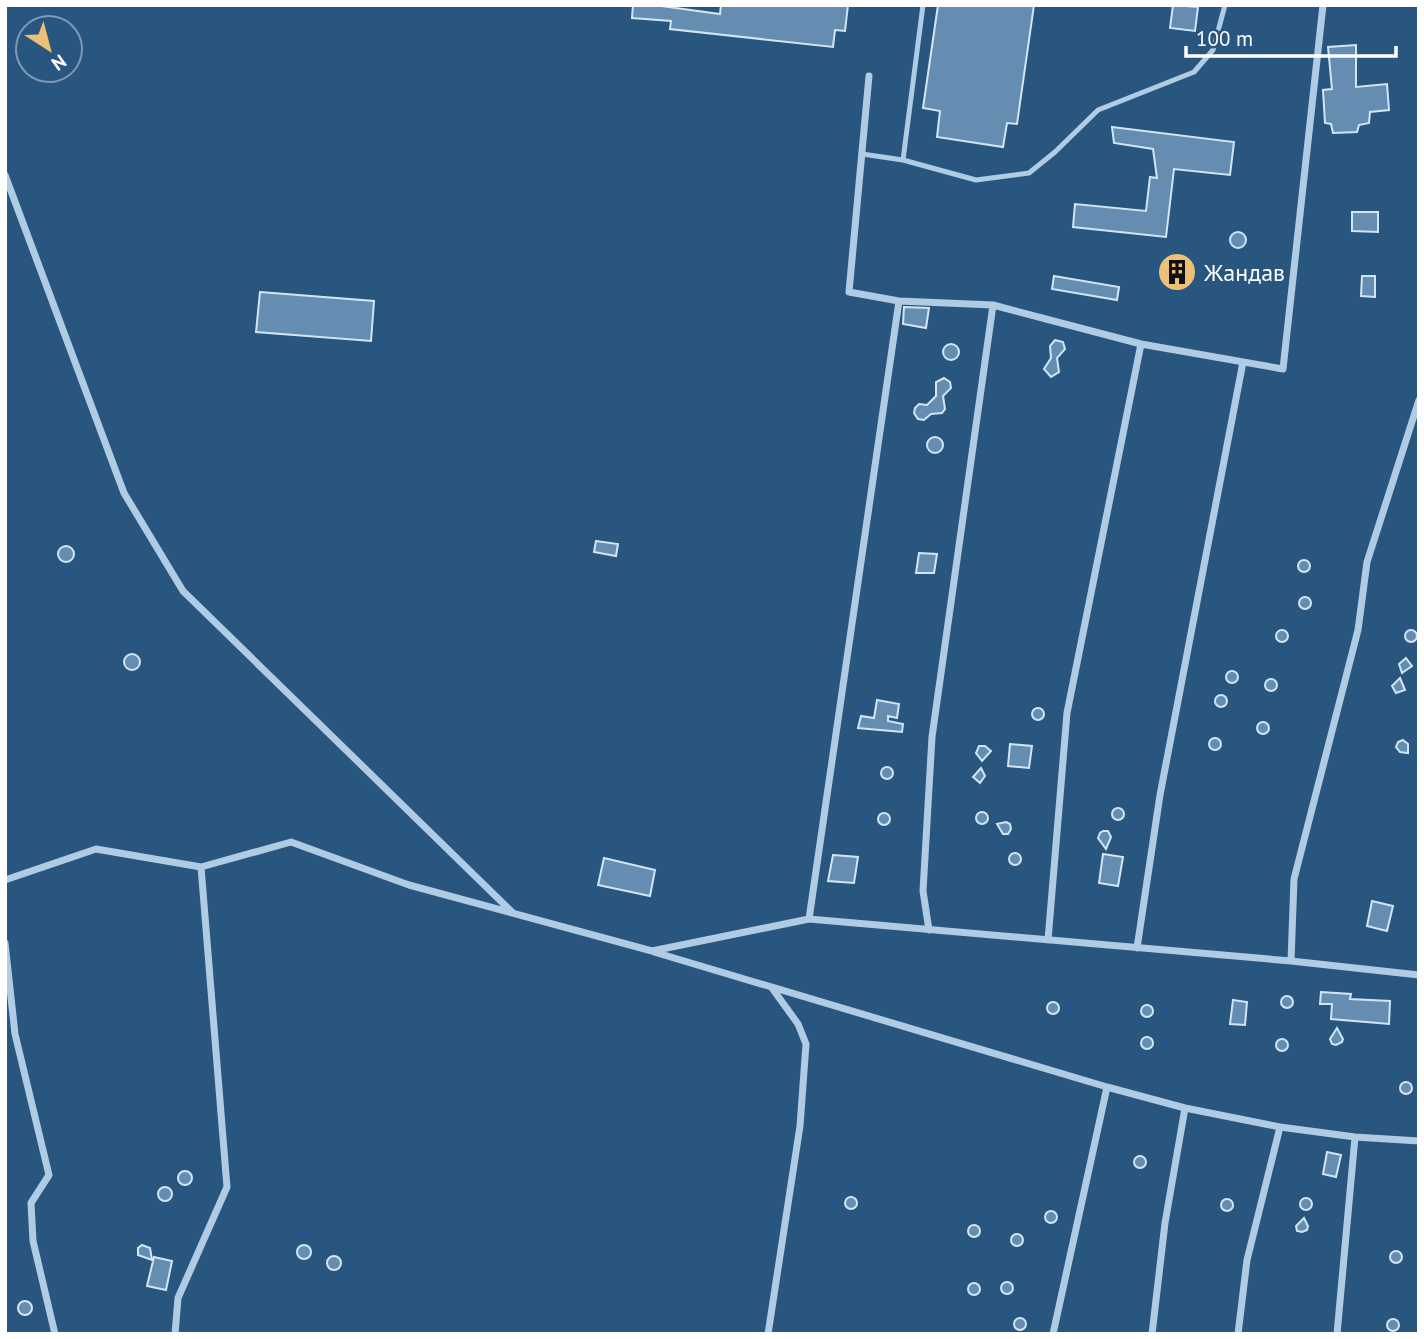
<svg xmlns="http://www.w3.org/2000/svg" width="1424" height="1339" font-family="'PT Sans',sans-serif">
<style>
.building{fill:#658db1;stroke:#d2e5f4;stroke-width:2}
.lines{fill:none;stroke-linecap:round;stroke-linejoin:round}
.lane{stroke:#b0cce5;stroke-width:5}
.street{stroke:#b0cce5;stroke-width:7}
.labels{text-anchor:middle;dominant-baseline:central;stroke-width:5;stroke-linejoin:round;paint-order:stroke}
.poi-label{font-size:24px;fill:#fff;stroke:#29567f;text-anchor:start}
</style>
<rect width="100%" height="100%" fill="#29567f"/>
<path class="building" d="M633,5H654L720,14L721,5H848L845,31L835,30L833,47L670,29L671,21L632,18Z
M938,5H1034L1017,124L1007,123L1003,147L937,137L940,111L923,108Z
M1173,5L1198,7L1195,31L1170,28Z
M1356,45V87L1387,84L1389,110L1370,112L1369,123L1359,125L1357,132L1333,133L1331,124L1325,123L1323,90L1332,89L1328,47Z
M1112,127L1234,142L1230,175L1174,169L1166,237L1073,227L1075,204L1146,211L1150,177L1157,178L1153,149L1114,143Z
M1352,212H1378V232L1352,231Z
M1230 240a8 8 0 1 1 16 0a8 8 0 1 1-16 0Z
M1165,260L1192,266L1190,285L1161,278Z
M1054,276L1119,287L1117,300L1052,289Z
M1362,276H1375V297L1361,296Z
M260,292L374,301L371,341L256,332Z
M904,307L929,308L926,328L903,324Z
M1055,340L1063,342L1065,349L1057,358L1059,372L1051,377L1044,369L1051,358L1050,346Z
M943 352a8 8 0 1 1 16 0a8 8 0 1 1-16 0Z
M944,378L950,382L951,388L943,396L945,409L942,413L931,414L924,420L918,419L914,413L915,408L919,404L927,405L936,396V382Z
M927 445a8 8 0 1 1 16 0a8 8 0 1 1-16 0Z
M596,541L618,544L616,556L594,552Z
M58 554a8 8 0 1 1 16 0a8 8 0 1 1-16 0Z
M919,553L937,554L934,573H916Z
M1298 566a6 6 0 1 1 12 0a6 6 0 1 1-12 0Z
M1299 603a6 6 0 1 1 12 0a6 6 0 1 1-12 0Z
M1405 636a6 6 0 1 1 12 0a6 6 0 1 1-12 0Z
M1276 636a6 6 0 1 1 12 0a6 6 0 1 1-12 0Z
M124 662a8 8 0 1 1 16 0a8 8 0 1 1-16 0Z
M1406,658L1412,666L1402,673L1399,664Z
M1226 677a6 6 0 1 1 12 0a6 6 0 1 1-12 0Z
M1400,678L1405,690L1396,693L1392,686Z
M1265 685a6 6 0 1 1 12 0a6 6 0 1 1-12 0Z
M1215 701a6 6 0 1 1 12 0a6 6 0 1 1-12 0Z
M877,700L899,704L897,718L888,716V721L903,724L902,732L858,728L861,716L874,718Z
M1032 714a6 6 0 1 1 12 0a6 6 0 1 1-12 0Z
M1257 728a6 6 0 1 1 12 0a6 6 0 1 1-12 0Z
M1209 744a6 6 0 1 1 12 0a6 6 0 1 1-12 0Z
M1403,740L1408,744V753L1400,752L1396,747L1398,742Z
M1010,744L1032,746L1029,768L1008,766Z
M979,746H985L991,751L982,761L976,753Z
M881 773a6 6 0 1 1 12 0a6 6 0 1 1-12 0Z
M981,768L985,776L980,783L973,777Z
M1112 814a6 6 0 1 1 12 0a6 6 0 1 1-12 0Z
M976 818a6 6 0 1 1 12 0a6 6 0 1 1-12 0Z
M878 819a6 6 0 1 1 12 0a6 6 0 1 1-12 0Z
M1006,822L1010,824L1011,829L1008,834H1003L997,824Z
M1103,831H1108L1111,837L1106,849L1098,838L1100,833Z
M1009 859a6 6 0 1 1 12 0a6 6 0 1 1-12 0Z
M1103,854L1123,857L1118,886L1099,883Z
M833,855L858,857L854,883L828,881Z
M604,858L655,870L650,896L598,885Z
M1372,901L1393,906L1387,931L1367,926Z
M1321,992L1351,994L1350,999L1390,1001L1389,1024L1331,1019L1332,1004H1320Z
M1281 1002a6 6 0 1 1 12 0a6 6 0 1 1-12 0Z
M1233,1000L1247,1002L1245,1025L1230,1024Z
M1047 1008a6 6 0 1 1 12 0a6 6 0 1 1-12 0Z
M1141 1011a6 6 0 1 1 12 0a6 6 0 1 1-12 0Z
M1337,1028L1343,1039L1342,1042L1336,1045L1332,1044L1330,1039Z
M1141 1043a6 6 0 1 1 12 0a6 6 0 1 1-12 0Z
M1276 1045a6 6 0 1 1 12 0a6 6 0 1 1-12 0Z
M1400 1088a6 6 0 1 1 12 0a6 6 0 1 1-12 0Z
M1327,1152L1341,1155L1336,1177L1323,1174Z
M1134 1162a6 6 0 1 1 12 0a6 6 0 1 1-12 0Z
M178 1178a7 7 0 1 1 14 0a7 7 0 1 1-14 0Z
M158 1194a7 7 0 1 1 14 0a7 7 0 1 1-14 0Z
M845 1203a6 6 0 1 1 12 0a6 6 0 1 1-12 0Z
M1300 1204a6 6 0 1 1 12 0a6 6 0 1 1-12 0Z
M1221 1205a6 6 0 1 1 12 0a6 6 0 1 1-12 0Z
M1045 1217a6 6 0 1 1 12 0a6 6 0 1 1-12 0Z
M1304,1218L1308,1226L1307,1230L1302,1232L1297,1231L1296,1226Z
M968 1231a6 6 0 1 1 12 0a6 6 0 1 1-12 0Z
M1011 1240a6 6 0 1 1 12 0a6 6 0 1 1-12 0Z
M142,1245L150,1248L152,1260L138,1255V1248Z
M297 1252a7 7 0 1 1 14 0a7 7 0 1 1-14 0Z
M1390 1257a6 6 0 1 1 12 0a6 6 0 1 1-12 0Z
M327 1263a7 7 0 1 1 14 0a7 7 0 1 1-14 0Z
M154,1257L172,1261L166,1290L147,1286Z
M1001 1288a6 6 0 1 1 12 0a6 6 0 1 1-12 0Z
M968 1289a6 6 0 1 1 12 0a6 6 0 1 1-12 0Z
M18 1308a7 7 0 1 1 14 0a7 7 0 1 1-14 0Z
M1014 1324a6 6 0 1 1 12 0a6 6 0 1 1-12 0Z
M1387 1325a6 6 0 1 1 12 0a6 6 0 1 1-12 0Z"/>
<g class="lines">
<path class="lane" d="M862,154L903,160L976,180L1029,173L1055,152L1098,110L1194,72L1213,50L1225,5
M903,160L923,5"/>
<path class="street" d="M869,76L849,292L899,301L993,305L1141,344L1283,369L1323,5
M5,175L124,493L183,591L512,912
M5,880L96,849L201,867L291,842L409,885L652,951L809,919L1291,961L1419,975
M809,919L899,301
M929,930L923,891L932,737L993,305
M1048,940L1067,713L1141,344
M5,943L15,1034L49,1175L31,1203L33,1241L55,1334
M1137,948L1160,795L1243,362
M654,952L1107,1087L1185,1108L1280,1127L1355,1137L1419,1141
M1291,961L1294,879L1358,630L1367,562L1419,400
M175,1334L178,1298L227,1187L201,867
M768,1334L800,1126L806,1044L798,1024L772,988
M1053,1334L1107,1087
M1152,1334L1165,1223L1185,1108
M1238,1334L1247,1260L1280,1127
M1337,1334L1355,1137"/>
</g>
<defs>
<symbol id="building-disc" viewBox="-11 -11 22 22"><circle r="9.5" fill="#ecc077" stroke="#29567f"/><path d="M-4-6H4V6H1V3H-1V6H-4ZM-2.5-4.3h1.7v1.8h-1.7ZM.8-4.3h1.7v1.8H.8ZM-2.5-1h1.7V.8h-1.7ZM.8-1h1.7V.8H.8Z" fill="#111"/></symbol>
</defs>
<g fill-rule="evenodd">
<use href="#building-disc" x="1155" y="250" width="44" height="44"/>
</g>
<g class="labels">
<g class="poi-label">
<text x="1204" y="272">Жандав</text>
</g>
</g>
<rect width="1424" height="1339" fill="none" stroke="#ffffff" stroke-width="14"/>
<g transform="translate(49 49) rotate(144)"><circle r="33" fill="#29567f" stroke="#7f9ab2" stroke-width="2"/>
<path d="M0-5L12 26L0 18L-12 26Z" fill="#ecc077"/>
<text y="-10" font-size="19" font-weight="bold" text-anchor="middle" fill="#ffffff">N</text>
</g>
<path d="M1186 46v10h210v-10" fill="none" stroke="#ffffff" stroke-width="3.5"/>
<text x="1196" y="46" font-size="21" fill="#ffffff" stroke="#29567f" stroke-width="5" paint-order="stroke">100 m</text>
</svg>
